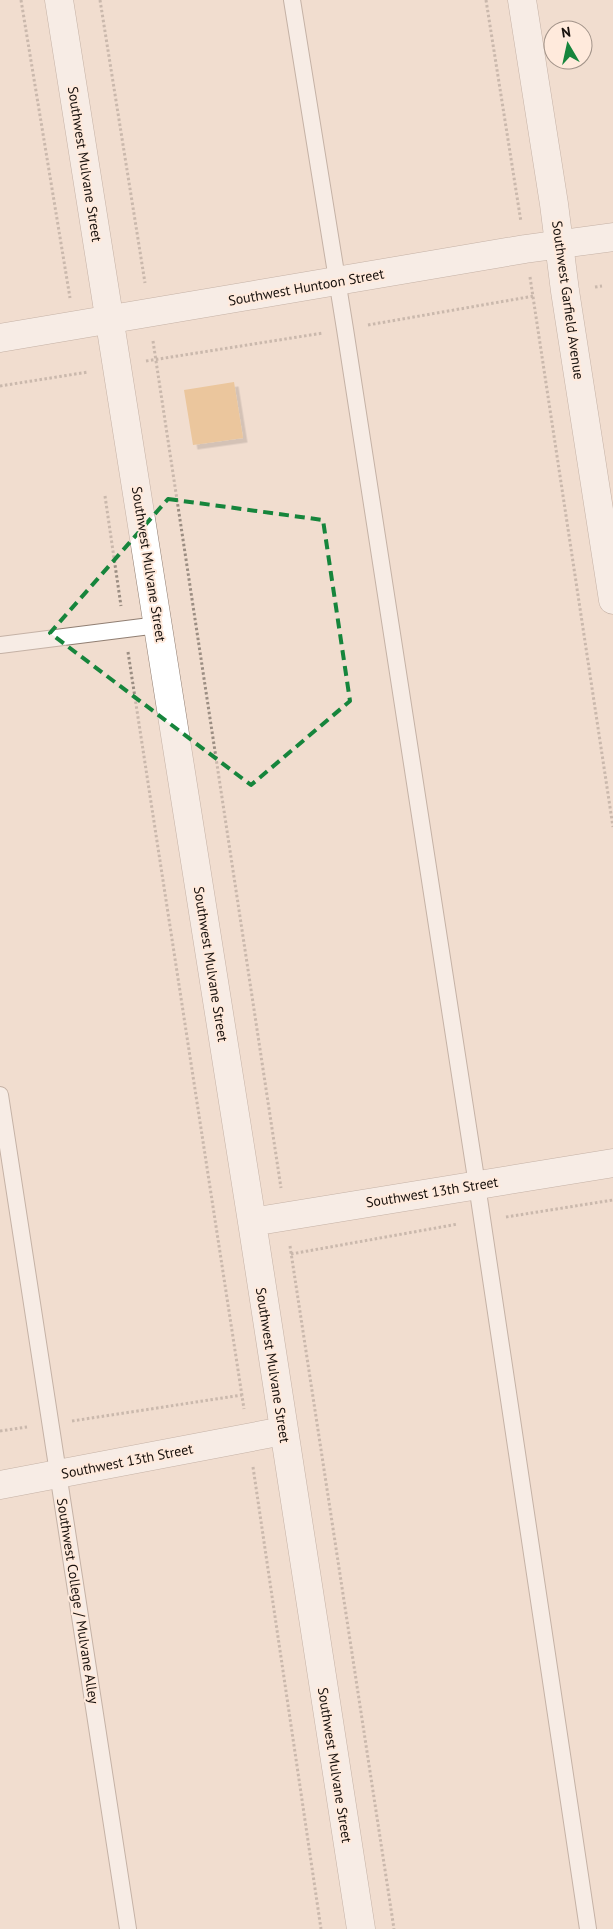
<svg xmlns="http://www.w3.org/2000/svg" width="613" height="1929" font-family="'PT Sans',sans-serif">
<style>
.building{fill:#e4ac5e;filter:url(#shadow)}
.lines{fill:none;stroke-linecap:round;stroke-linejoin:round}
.service-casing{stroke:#907e72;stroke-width:18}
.minor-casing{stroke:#907e72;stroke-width:29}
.secondary-casing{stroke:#907e72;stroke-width:29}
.path{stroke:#9b8d82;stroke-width:3;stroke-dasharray:2.5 2.5;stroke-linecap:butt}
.service{stroke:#fff;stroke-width:16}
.minor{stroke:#fff;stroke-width:28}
.secondary{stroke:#fff;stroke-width:28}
.marked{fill:none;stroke:#16853c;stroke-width:4;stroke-dasharray:10 6;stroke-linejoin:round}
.labels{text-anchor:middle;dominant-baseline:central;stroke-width:4;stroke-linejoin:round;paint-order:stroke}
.street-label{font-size:14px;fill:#17100c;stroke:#ffeadc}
</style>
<defs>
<filter id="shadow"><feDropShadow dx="4.5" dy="4.5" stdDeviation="0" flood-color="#0004"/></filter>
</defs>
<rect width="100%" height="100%" fill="#f1ddcf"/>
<path class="building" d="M234,382L243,438L193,445L184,390Z"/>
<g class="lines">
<defs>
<path id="service" d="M292,0L345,329L477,1185L588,1929
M0,645L158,625
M0,1095L128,1929"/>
<path id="minor" d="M59,0L252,1222L361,1929
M522,0L554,204L565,291L613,600
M252,1222L613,1163
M0,1485L283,1431"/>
<path id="secondary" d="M0,338L525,249L613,237"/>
</defs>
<use href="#service" class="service-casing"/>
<use href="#minor" class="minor-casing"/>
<use href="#secondary" class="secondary-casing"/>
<path class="path" d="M21,0L70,298
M100,0L145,283
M486,0L521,222
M530,277L613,827
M595,287L602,286
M368,325L534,296
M153,341L281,1188
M146,361L323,333
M0,386L88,372
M105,496L121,606
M128,652L244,1409
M506,1217L613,1200
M290,1246L394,1929
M291,1254L458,1224
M72,1421L242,1395
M0,1431L27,1427
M253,1467L321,1929"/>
<use href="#service" class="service"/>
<use href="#minor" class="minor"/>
<use href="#secondary" class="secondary"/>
</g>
<path d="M0 0H613V1929H0ZM168,499L323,520L350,701L251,785L50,633Z" fill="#f1ddcf" fill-opacity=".55" fill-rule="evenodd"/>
<path class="marked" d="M168,499L323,520L350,701L251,785L50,633Z"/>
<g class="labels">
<g class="street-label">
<text transform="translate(85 164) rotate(81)">Southwest Mulvane Street</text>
<text transform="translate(306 287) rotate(-10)">Southwest Huntoon Street</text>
<text transform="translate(568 300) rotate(82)">Southwest Garfield Avenue</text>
<text transform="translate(149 564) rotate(81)">Southwest Mulvane Street</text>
<text transform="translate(211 964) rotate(81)">Southwest Mulvane Street</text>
<text transform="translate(432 1192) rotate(-9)">Southwest 13th Street</text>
<text transform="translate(273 1365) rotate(81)">Southwest Mulvane Street</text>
<text transform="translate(127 1461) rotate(-11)">Southwest 13th Street</text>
<text transform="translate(78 1601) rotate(81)">Southwest College / Mulvane Alley</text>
<text transform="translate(335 1765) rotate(81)">Southwest Mulvane Street</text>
</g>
</g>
<g transform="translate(568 45) rotate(351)"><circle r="24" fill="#ffeadc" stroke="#a29389"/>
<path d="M0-4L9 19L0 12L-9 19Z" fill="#16853c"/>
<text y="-8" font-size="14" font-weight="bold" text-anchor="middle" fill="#17100c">N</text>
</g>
</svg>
